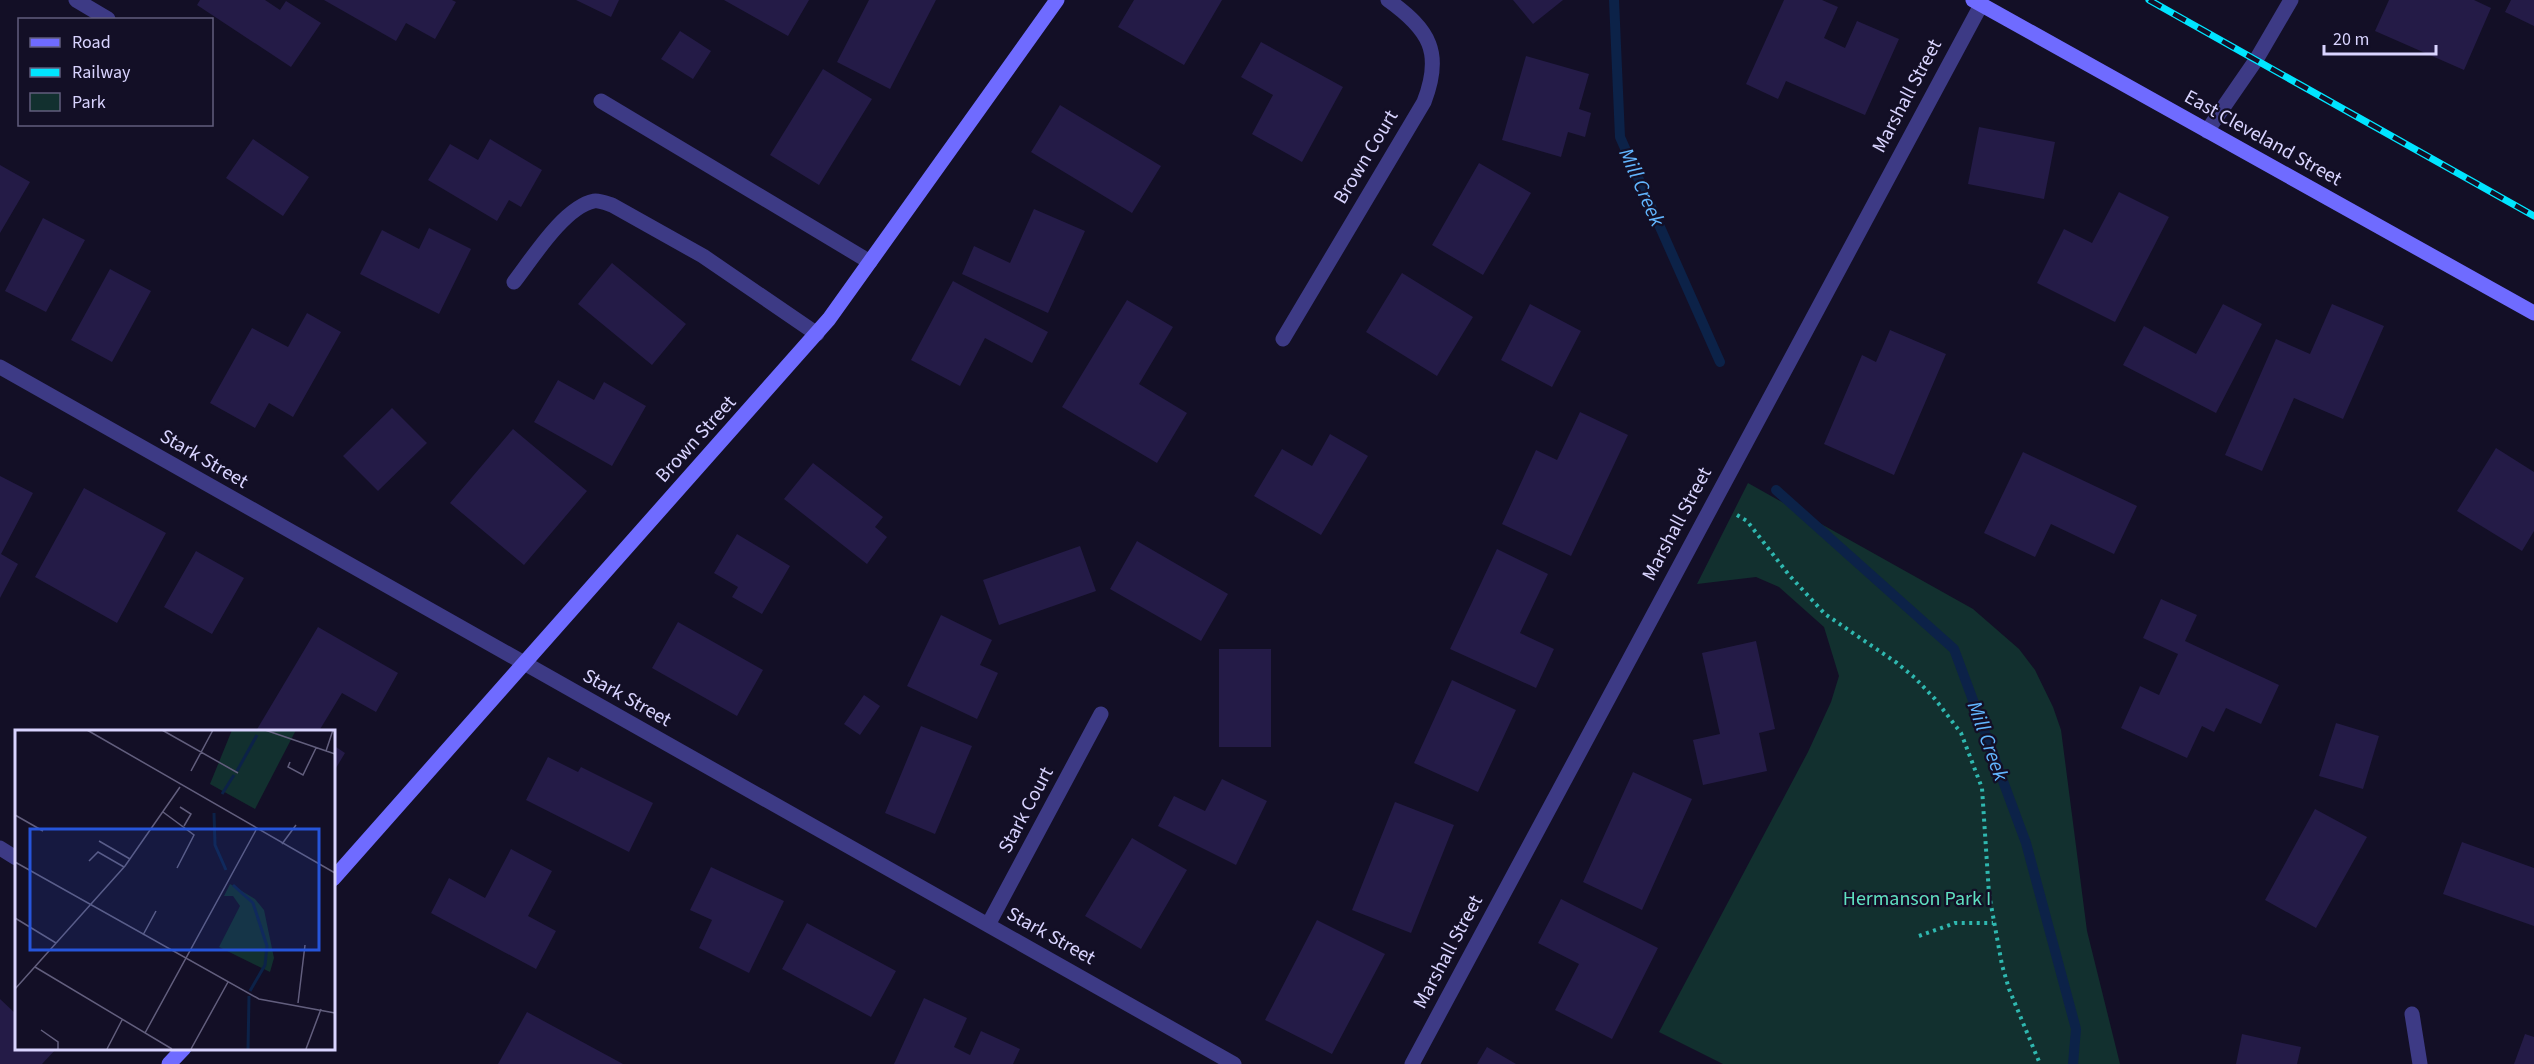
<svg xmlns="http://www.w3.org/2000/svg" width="2534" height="1064" font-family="'Source Sans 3',sans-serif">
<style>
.green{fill:#12302f}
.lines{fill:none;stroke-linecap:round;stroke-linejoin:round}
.stream{stroke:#0c2248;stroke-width:10}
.building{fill:#241b47}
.path{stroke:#2fb8b0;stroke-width:4;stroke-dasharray:3 4.5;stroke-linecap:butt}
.lane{stroke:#3d3a85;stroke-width:15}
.street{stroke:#3d3a85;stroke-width:15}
.secondary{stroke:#6f6bff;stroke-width:15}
.rail-casing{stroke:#00e5ff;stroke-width:7}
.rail{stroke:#130f26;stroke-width:4.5;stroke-dasharray:14;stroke-linecap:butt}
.labels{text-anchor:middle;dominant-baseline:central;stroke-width:4.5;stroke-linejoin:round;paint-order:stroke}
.street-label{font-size:20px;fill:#d9d4ff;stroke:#130f26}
.park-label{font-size:20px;fill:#5fe0c0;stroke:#130f26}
.water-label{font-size:21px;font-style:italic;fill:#62b6ff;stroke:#130f26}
.inset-river{fill:none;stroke:#0c2248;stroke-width:3}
.inset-road{fill:none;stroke:#625e7d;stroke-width:1.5}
.view{fill:#2655da;fill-opacity:0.15;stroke:#2655da;stroke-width:3}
.inset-edge{fill:none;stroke:#d9d4ff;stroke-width:3}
</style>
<rect width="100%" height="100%" fill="#130f26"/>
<path class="green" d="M1748,483L1973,609L2019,649L2035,670L2053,707L2061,730L2087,931L2120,1064H1723L1659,1032L1808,752L1831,702L1839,676L1824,627L1779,587L1756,577L1697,584Z"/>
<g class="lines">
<path class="stream" d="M1614,0L1620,137L1720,362
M1776,490L1954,649L2026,843L2076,1029L2073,1064"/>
</g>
<path class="building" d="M200,0H265L280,10L286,1L321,23L291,67L197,5Z
M324,0H452L456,2L435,39L406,23L396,41Z
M576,0H619L611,17Z
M724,0H809L788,36Z
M869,0H936L890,89L837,62Z
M1134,0H1222L1184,65L1118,27Z
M1513,0H1563L1533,24Z
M1784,0H1822L1838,7L1824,38L1845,48L1857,21L1899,39L1865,115L1786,81L1778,99L1746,84Z
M2389,0H2474L2491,8L2464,70L2375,31Z
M2511,0H2534V26L2505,12Z
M680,31L711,51L693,79L661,59Z
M1261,42L1343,87L1302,162L1252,134L1273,95L1241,77Z
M1526,56L1589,74L1579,109L1591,113L1585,137L1568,132L1561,157L1502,140Z
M823,69L872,99L819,185L770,155Z
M1060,105L1161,166L1132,213L1031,152Z
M1979,127L2055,142L2044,199L1968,184Z
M253,139L309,177L283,216L226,178Z
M490,139L542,170L521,207L509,200L497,221L428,180L450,144L478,160Z
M1479,163L1531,193L1483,275L1432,245Z
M0,165L30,182L0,233Z
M2119,192L2169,217L2115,322L2037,283L2064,229L2092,243Z
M1034,209L1085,231L1048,313L962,274L974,246L1010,263Z
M43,218L85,240L46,312L5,291Z
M429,228L471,249L439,314L360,274L382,230L419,249Z
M612,263L686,324L652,365L578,304Z
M110,269L151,291L112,362L71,340Z
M1402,273L1473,317L1437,376L1366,332Z
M953,281L1048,332L1032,363L985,338L960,386L911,360Z
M1127,300L1173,327L1139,384L1187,413L1157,463L1062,407Z
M1530,304L1581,331L1552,387L1501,360Z
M2223,304L2262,324L2216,413L2123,365L2144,326L2196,354Z
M2332,304L2384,326L2343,419L2294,398L2262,471L2225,455L2276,339L2310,354Z
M307,313L341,332L293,417L269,403L255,428L210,403L252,328L288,347Z
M1890,330L1946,354L1894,475L1824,444L1862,355L1876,362Z
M558,380L594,400L604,382L646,406L612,466L534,422Z
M392,408L427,443L378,491L343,456Z
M1580,412L1628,435L1571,556L1502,524L1536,450L1557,460Z
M513,429L587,491L524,565L450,503Z
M1330,434L1368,456L1321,535L1254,496L1282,449L1312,466Z
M2496,448L2534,472V531L2522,551L2457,511Z
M2023,452L2137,506L2114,554L2051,524L2035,557L1984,533Z
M813,463L883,517L875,527L887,537L867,564L784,499Z
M0,476L33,493L1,554L18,564L0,598Z
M84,488L166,533L117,623L35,577Z
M737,534L790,566L762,614L732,597L738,587L714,573Z
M1137,541L1228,594L1201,641L1110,589Z
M1080,546L1096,591L999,625L983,580Z
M1497,549L1548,574L1520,633L1554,649L1536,688L1450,649Z
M196,551L244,578L212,634L164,607Z
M2161,599L2197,615L2185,641L2279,685L2261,724L2226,708L2214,732L2202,726L2187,758L2121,728L2140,686L2159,695L2178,654L2143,638Z
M941,615L992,640L980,665L998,673L977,719L907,686Z
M678,622L763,670L737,716L652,668Z
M318,627L398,673L376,712L342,693L319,731H256Z
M1756,641L1775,729L1759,733L1767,771L1703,785L1693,740L1720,734L1702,653Z
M1219,649H1271V747H1219Z
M1452,680L1516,710L1478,792L1414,763Z
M864,695L880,706L860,735L844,724Z
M2336,723L2379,736L2363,789L2319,776Z
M921,726L972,746L935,834L885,813Z
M333,745L345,753L333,773Z
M548,757L578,772L581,767L653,803L629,852L526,800Z
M1633,772L1692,799L1642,910L1583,882Z
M1222,779L1267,801L1236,865L1158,826L1174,796L1205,811Z
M1395,802L1454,825L1411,933L1352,910Z
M2315,809L2367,837L2316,928L2265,900Z
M1132,838L1187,870L1141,949L1085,916Z
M2462,842L2534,868V926L2443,894Z
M511,849L552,871L528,916L556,931L536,969L431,913L449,878L485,898Z
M711,867L784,901L749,973L699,948L712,920L690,910Z
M1561,899L1658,948L1612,1039L1555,1010L1579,964L1538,943Z
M1317,920L1385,954L1332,1054L1265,1020Z
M807,923L896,971L871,1017L782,969Z
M924,998L967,1018L954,1047L970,1055L981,1031L1020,1049L1013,1064H894Z
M0,999L16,1014V1048L56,1049L42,1064H0Z
M527,1012L623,1064H498Z
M2242,1034L2301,1047L2297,1064H2236Z
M2525,1034L2534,1037V1064H2514Z
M1487,1047L1516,1064H1477Z"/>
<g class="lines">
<path class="path" d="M1737,515L1747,521L1789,575L1825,614L1897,663L1915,678L1935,699L1961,733L1982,788L1989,894L2002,965L2009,989L2040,1064
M1919,936L1955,923H1993"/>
<path class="lane" d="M601,101L870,262
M2207,131L2256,60L2291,0
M514,282C532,259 564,207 594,201C599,200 606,203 612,205L703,256L817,334"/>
<path class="street" d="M76,0L108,19
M1283,339L1424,102C1443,53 1430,30 1388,0
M0,367L1234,1064
M0,848L16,858
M988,925L1101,714
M2412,1014L2420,1064
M1412,1064L1981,5"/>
<path class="secondary" d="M1973,0L2534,313
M333,879L829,319L1057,0
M169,1064L184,1048"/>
<defs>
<path id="rail" d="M2149,0L2534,216"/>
</defs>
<use href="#rail" class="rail-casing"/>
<use href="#rail" class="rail"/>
</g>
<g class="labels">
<g class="street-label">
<text transform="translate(1907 96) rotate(-62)">Marshall Street</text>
<text transform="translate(2263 138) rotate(29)">East Cleveland Street</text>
<text transform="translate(1366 157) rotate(-59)">Brown Court</text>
<text transform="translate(696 439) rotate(-48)">Brown Street</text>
<text transform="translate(204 459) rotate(30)">Stark Street</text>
<text transform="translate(1677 524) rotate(-62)">Marshall Street</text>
<text transform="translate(627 698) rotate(29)">Stark Street</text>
<text transform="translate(1026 810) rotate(-62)">Stark Court</text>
<text transform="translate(1051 936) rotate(29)">Stark Street</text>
<text transform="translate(1448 952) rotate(-62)">Marshall Street</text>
</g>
<g class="park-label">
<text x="1917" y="899">Hermanson Park I</text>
</g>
<g class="water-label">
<text transform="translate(1642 187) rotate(66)">Mill Creek</text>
<text transform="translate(1988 741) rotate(70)">Mill Creek</text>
</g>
</g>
<g transform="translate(15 730)">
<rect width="320" height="320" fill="#130f26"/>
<path d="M217,0H281L240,79L195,54ZM215,154L240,169L249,180L259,228L255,242L204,217L225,176L218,166H209Z" fill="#12302f"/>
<path class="inset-river" d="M222,41L242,5M207,64L219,45M199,83L200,115L211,140M218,155L238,173L252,216L250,235L235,261M233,319L234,266"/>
<path class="inset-road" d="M72,0L320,143M147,0L223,43M250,0L320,24M311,21L318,0M275,32L273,37L288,45L301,18M176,41L198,0M165,77L176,84L169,96M148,82L179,105L162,138M0,85L28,101M84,111L115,129M267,114L281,95M74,131L83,122L109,137M0,132L244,269L320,283M0,188L41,213M128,205L141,181M20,237L157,319M0,259L110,136L165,57M283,273L290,215M26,300L43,312V319M130,303L241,100M92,319L107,290M176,319L213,252M291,319L306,279"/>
<path class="view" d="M15,99H304V220H15Z"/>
<rect width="320" height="320" class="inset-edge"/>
</g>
<rect x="18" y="18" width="195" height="108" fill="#130f26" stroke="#625e7d" stroke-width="1.5"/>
<rect x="30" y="38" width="30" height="9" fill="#6f6bff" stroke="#625e7d" stroke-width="1.5"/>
<text x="72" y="48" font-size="18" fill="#d9d4ff">Road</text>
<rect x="30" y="68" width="30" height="9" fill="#00e5ff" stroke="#625e7d" stroke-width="1.5"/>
<text x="72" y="78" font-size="18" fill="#d9d4ff">Railway</text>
<rect x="30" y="93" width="30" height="18" fill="#12302f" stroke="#625e7d" stroke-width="1.5"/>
<text x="72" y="108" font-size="18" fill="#d9d4ff">Park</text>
<path d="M2324 45v9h112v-9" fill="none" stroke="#d9d4ff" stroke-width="3"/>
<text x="2333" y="45" font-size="18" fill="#d9d4ff" stroke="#130f26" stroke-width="4.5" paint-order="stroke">20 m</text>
</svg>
